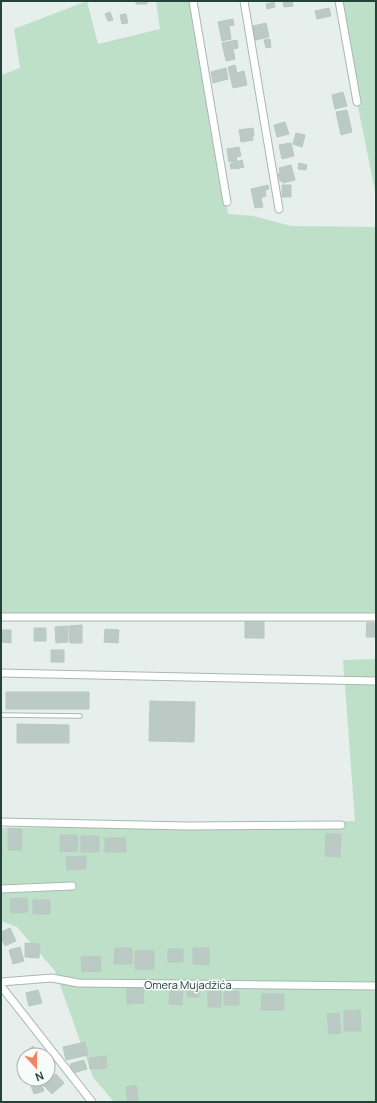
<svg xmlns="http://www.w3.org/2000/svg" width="377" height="1103" font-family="Manrope,sans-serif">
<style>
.green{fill:#bfe0c8}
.building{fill:#bbcac4;stroke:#b8c9c2}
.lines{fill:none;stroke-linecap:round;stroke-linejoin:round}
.lane-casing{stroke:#a8b8b2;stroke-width:5.5}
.street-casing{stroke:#a8b8b2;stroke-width:9}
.lane{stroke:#fff;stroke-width:3.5}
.street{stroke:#fff;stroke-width:7}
.labels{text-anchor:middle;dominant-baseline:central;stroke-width:3;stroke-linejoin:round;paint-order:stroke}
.street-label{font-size:11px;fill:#24423a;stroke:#f7fbf9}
</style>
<rect width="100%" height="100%" fill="#e6efeb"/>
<path class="green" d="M87,1L98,44L160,29L156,1H193L228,214L254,216L291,226L376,227V619L1,617V75L20,68L14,29Z
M339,1H376V196L357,102Z
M376,659V1102H114L93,1077L55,971L17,927L1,921V828L355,821L343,660Z"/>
<path class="building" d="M136,1H147V4H136Z
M283,1H292L293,6L284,7Z
M274,2L275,7L267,9L266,4Z
M329,8L331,16L317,19L315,11Z
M110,12L113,20L108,21L105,14Z
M126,14L128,23L122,24L120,15Z
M233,19L234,25L229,26L231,39L222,41L218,22Z
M266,23L269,37L252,41L249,27Z
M270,39L271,47L266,48L264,40Z
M237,40L238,48L233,49L235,59L226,61L222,43Z
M235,65L237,73L244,71L247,85L233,88L228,67Z
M226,68L228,79L213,83L211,72Z
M343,92L347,106L335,109L332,95Z
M347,110L352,132L341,135L336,112Z
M285,122L289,134L277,137L274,125Z
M253,128L254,136H252L253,140L241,142L239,130Z
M296,133L305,135L302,147L293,144Z
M291,143L294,156L282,159L279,145Z
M239,147L241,156L236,157L237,161L229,162L227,149Z
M242,160L244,167L236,169L235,168L231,169L230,164Z
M299,163L307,165L306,170L298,169Z
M291,165L295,180L283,183L282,181H280L278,174L280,173L279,168Z
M268,185L269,189L265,190L266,196L261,198L263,207L255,208L251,189Z
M282,185H291V197H282Z
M264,620V638H245V621Z
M367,622L376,623V637H366Z
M82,625V643H70L69,626Z
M68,626V642L56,643L55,627Z
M34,628H46V641H34Z
M105,629L119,630L118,643L104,642Z
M1,630H11V643L1,642Z
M51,650H64V662H51Z
M6,692H89V709H6Z
M150,701L195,702L194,742L149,741Z
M17,724L69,725V743H17Z
M8,828L22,829L21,850H8Z
M326,834H341L340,857L325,856Z
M60,835H77L78,851L60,852Z
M81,836H99V852H81Z
M105,838H125L126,852H105Z
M86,856V869L67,870L66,857Z
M27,898L28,912L11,913L10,899Z
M33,900H50V914H33Z
M10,928L16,941L5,946L1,937V932Z
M25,943L40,944L39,958L25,957Z
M20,947L24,961L13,964L9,950Z
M115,948H132V964H114Z
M193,948H209V965L193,964Z
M168,949H183V962H168Z
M135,951H154V969H135Z
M100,956L101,971L82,972L81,957Z
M127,988H143L144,1003L127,1004Z
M170,989L183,990L182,1005L169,1004Z
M38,990L42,1003L29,1006L26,993Z
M187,990H199V997H187Z
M208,991H221V1007H208Z
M239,991V1005H224V992Z
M262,994H284V1010H261Z
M360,1010L361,1031H344V1011Z
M339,1013L341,1033L329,1034L327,1014Z
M85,1042L88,1055L66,1060L63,1047Z
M33,1046L40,1055H24V1060L21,1056Z
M106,1056L107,1068L90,1069L89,1058Z
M84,1060L87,1069L73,1073L70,1064Z
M56,1074L64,1083L52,1094L43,1085Z
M41,1083L44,1091L34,1094L31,1086Z
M136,1085L138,1100L128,1102L126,1087Z"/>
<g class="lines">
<defs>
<path id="lane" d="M1,715L80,716"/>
<path id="street" d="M193,1L227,202
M244,1L279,209
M339,1L357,102
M1,617H376
M1,673L376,681
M1,822L187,826L341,825
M1,889L72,886
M1,982L52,978L78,983L376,986
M1,986L92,1102"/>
</defs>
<use href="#lane" class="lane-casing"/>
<use href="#street" class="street-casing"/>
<use href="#lane" class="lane"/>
<use href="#street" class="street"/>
</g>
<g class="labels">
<g class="street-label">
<text x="188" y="984">Omera Mujadžića</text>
</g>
</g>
<rect width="377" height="1103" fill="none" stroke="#24423a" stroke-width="4"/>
<g transform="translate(36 1067) rotate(159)"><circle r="19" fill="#f7fbf9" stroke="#a3b1ad"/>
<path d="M0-3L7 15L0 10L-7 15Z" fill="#f4845f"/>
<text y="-6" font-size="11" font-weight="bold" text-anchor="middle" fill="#24423a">N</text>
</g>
</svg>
